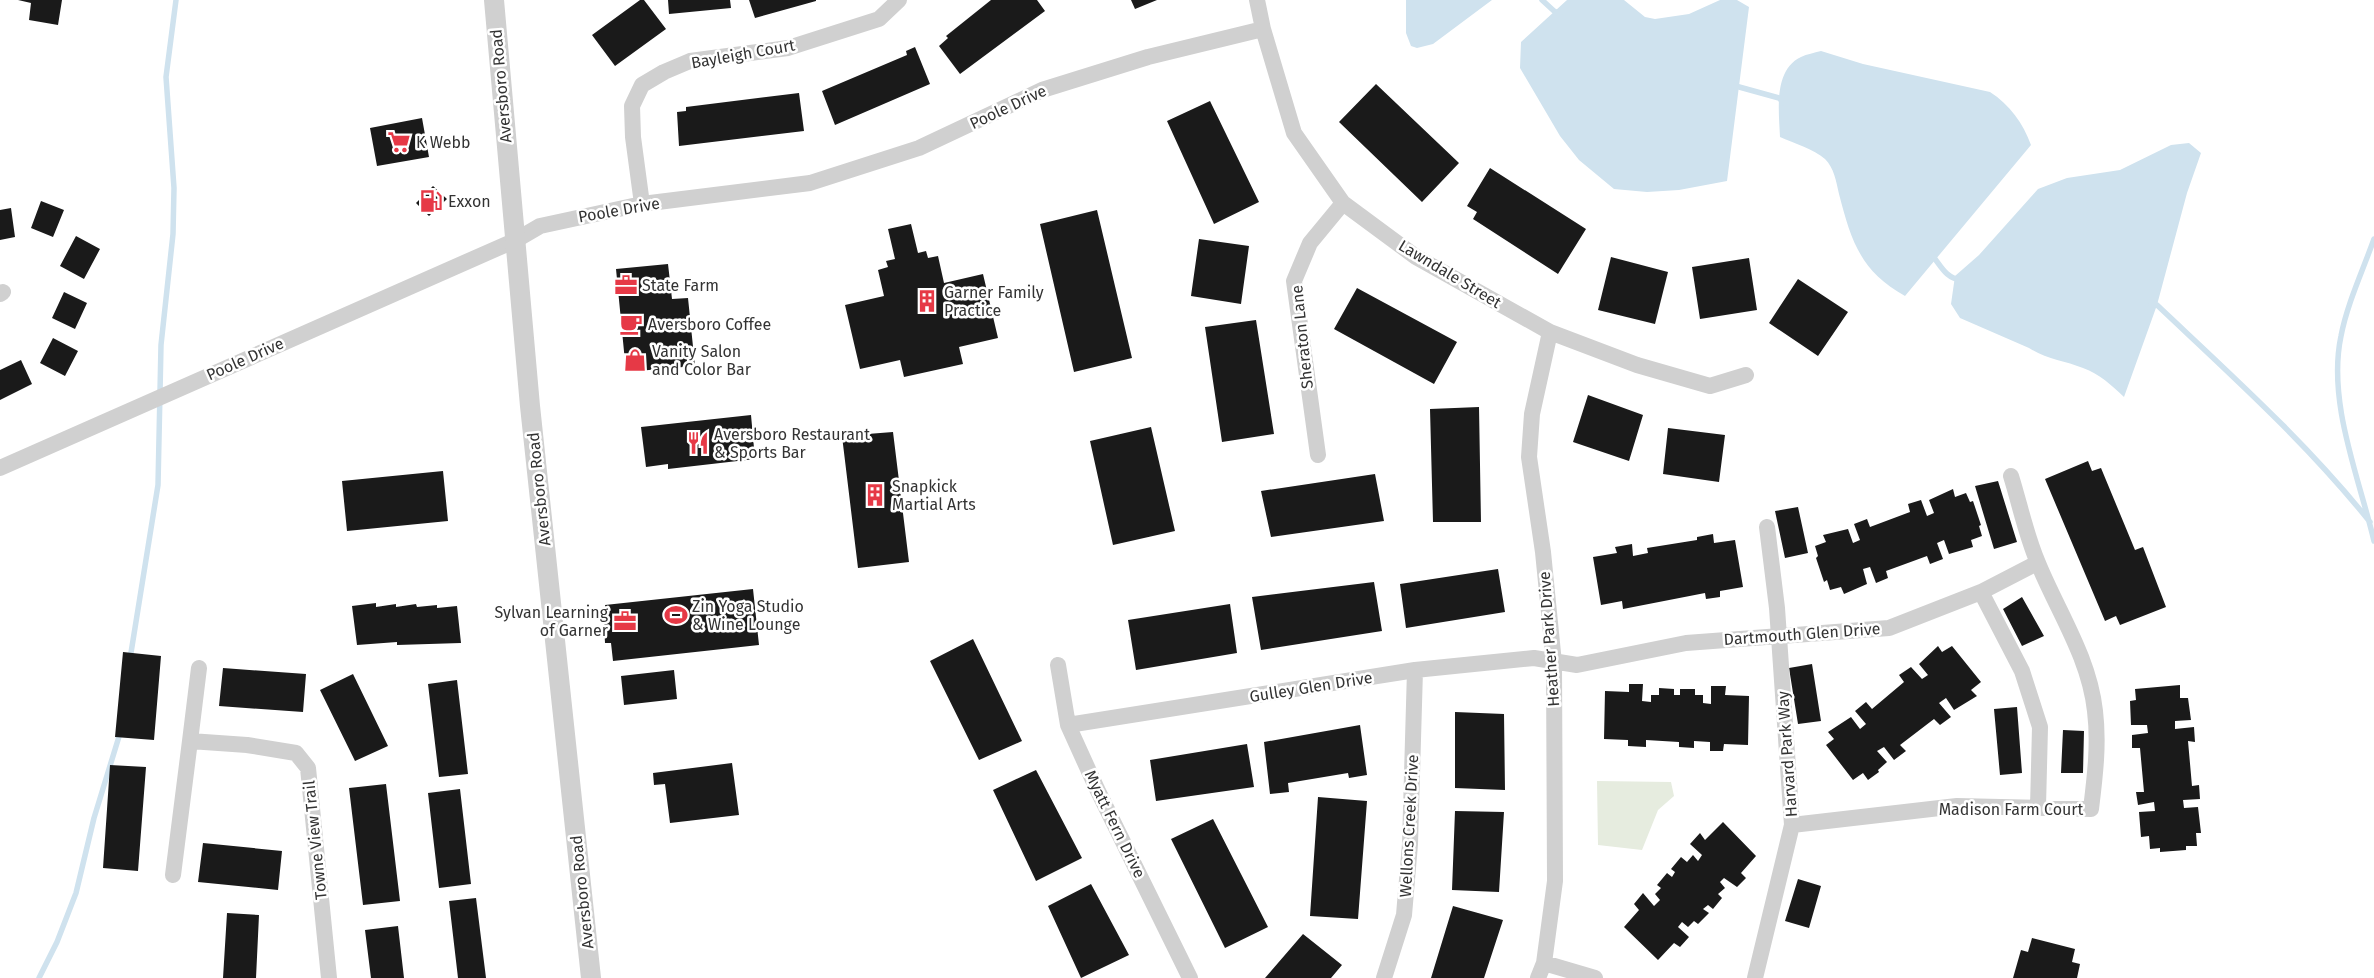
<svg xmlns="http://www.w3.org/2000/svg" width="2374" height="978" font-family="'Fira Sans',sans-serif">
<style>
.green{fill:#e6ecdf}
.water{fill:#cfe2ee}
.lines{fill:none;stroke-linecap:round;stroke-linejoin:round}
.stream{stroke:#cfe2ee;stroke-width:5.5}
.building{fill:#1a1a1a}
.minor{stroke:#d0d0d0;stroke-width:16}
.tertiary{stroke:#d0d0d0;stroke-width:20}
.labels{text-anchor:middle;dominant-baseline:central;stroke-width:5;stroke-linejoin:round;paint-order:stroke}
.street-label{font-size:16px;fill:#333;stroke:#fff}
.poi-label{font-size:16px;fill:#333;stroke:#fff;text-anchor:start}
</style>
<rect width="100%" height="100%" fill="#fff"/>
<path class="green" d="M1597,781L1671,782L1674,796L1658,810L1642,850L1598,845Z"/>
<path class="water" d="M1406,0H1492L1433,44L1417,48L1411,46L1406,33Z
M1567,0H1624L1645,17L1655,19L1689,14L1720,0H1737L1749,7L1727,181L1679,190L1647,192L1614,189L1579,160L1560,136L1520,68L1521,42Z
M1821,51L1863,64L1990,92C2010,105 2023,123 2031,145L1905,296C1860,271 1851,240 1839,194C1836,181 1834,168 1825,159C1814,149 1793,143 1780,137C1779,112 1773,70 1801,57C1807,54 1814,53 1821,51Z
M2189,143L2201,153L2187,193L2157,305L2124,397C2111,385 2100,374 2083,368C2065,361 2046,359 2029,348L1960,318L1951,304L1955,276L1979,255L2038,189L2067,178L2120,170L2171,145Z"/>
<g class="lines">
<path class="stream" d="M1542,0L1554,11L1560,14
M1732,85L1779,98L1784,103
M2374,239C2363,270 2347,304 2341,336C2327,402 2359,477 2374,541
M1930,253C1940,263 1944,278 1961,280
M2151,304L2157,305C2230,374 2307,443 2370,522
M130,659L158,485L161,345L173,234L174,188L166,77L176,0
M39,978L57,942L76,893L94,818L121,730"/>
</g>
<path class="building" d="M18,0H62L58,25L29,20L31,3Z
M640,0H644L666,29L615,66L592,35Z
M668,0H730L731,8L669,14Z
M749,0H816V1L755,18Z
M991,0H1037L1045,11L960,74L939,46L948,38L946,36Z
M1131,0H1157L1135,9Z
M915,47L930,84L835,125L822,91L907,55L906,51Z
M1376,84L1459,163L1422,202L1339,122Z
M799,93L804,131L679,146L677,112L686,111V107Z
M1210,101L1259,202L1214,224L1167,121Z
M422,118L429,157L377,166L370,128Z
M1490,168L1586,229L1558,274L1473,219L1477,212L1467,206Z
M433,186L447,199L429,216L416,203Z
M41,201L64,210L53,237L31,228Z
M11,208L15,237L0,240V210Z
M1097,210L1132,358L1074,372L1040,224Z
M911,224L918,253L926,251L928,258L938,256L944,283L983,274L998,338L959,347L963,364L904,377L900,360L860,369L845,305L884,296L878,270L888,267L886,261L895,259L888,229Z
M76,236L100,249L84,279L60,266Z
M1199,239L1249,246L1241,304L1191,296Z
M1611,257L1668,272L1655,324L1598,310Z
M1749,258L1757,310L1700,319L1692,267Z
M668,264L672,299L688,298L695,366L626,372L616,269Z
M1798,279L1848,312L1818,356L1769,323Z
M1357,288L1457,342L1434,384L1334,329Z
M64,292L87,303L75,329L52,318Z
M1256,320L1274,434L1222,442L1205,327Z
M53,338L78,351L65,376L40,363Z
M21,360L32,384L0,400V370Z
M1588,395L1643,415L1629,461L1573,442Z
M1479,407L1481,522H1433L1430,409Z
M751,415L755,459L668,469V464L646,467L641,427Z
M1151,427L1175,531L1113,545L1090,441Z
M1668,428L1725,435L1719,482L1663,474Z
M893,432L909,562L858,568L842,436Z
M2088,461L2092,471L2101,468L2135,550L2143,547L2166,607L2120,625L2116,616L2105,621L2045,479Z
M443,471L448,521L347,531L342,481Z
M1375,474L1384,521L1271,537L1261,491Z
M1998,481L2017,542L1994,549L1975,486Z
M1953,489L1955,497L1966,493L1970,502L1973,501L1981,525L1979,526L1982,536L1971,540L1973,547L1949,554L1944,540L1937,543L1943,559L1930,564L1927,556L1886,571L1888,578L1876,583L1870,567L1863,569L1867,584L1844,594L1841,587L1830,590L1827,580L1824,582L1816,558L1818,556L1815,546L1826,542L1823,535L1848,529L1853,543L1860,540L1854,524L1867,519L1870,527L1910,512L1908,504L1921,500L1927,516L1934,513L1929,500Z
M1798,507L1808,553L1785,558L1775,511Z
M1713,534L1714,543L1735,540L1743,587L1720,591V597L1706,599L1705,593L1623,609L1622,601L1601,605L1593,557L1617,553L1615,547L1632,544L1633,556L1648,553L1647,548L1697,540V537Z
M1498,569L1505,612L1406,628L1400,584Z
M1374,582L1382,631L1261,650L1252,597Z
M753,589L759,645L613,661L611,643H605L604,623H608L605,605Z
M2022,597L2044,636L2022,646L2003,609Z
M376,603V607L396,604V607L416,604L417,607L437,605V608L457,606L461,643L397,645V642L357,645L352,606Z
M1230,604L1237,653L1136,670L1128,620Z
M973,639L1022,741L979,760L930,661Z
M1938,646L1942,652L1952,646L1981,682L1971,690L1977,696L1954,710L1946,698L1939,703L1951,717L1940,725L1934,719L1900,745L1906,751L1894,760L1884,747L1877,751L1887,762L1878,770L1879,772L1868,780L1863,773L1853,780L1826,745L1834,739L1828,732L1851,717L1860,729L1866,724L1855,711L1866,702L1872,709L1904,682L1899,675L1911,667L1922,679L1928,675L1919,664Z
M123,652L161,656L154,740L115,737Z
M1812,664L1821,721L1798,724L1789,668Z
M223,668L306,674L303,712L219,706Z
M674,670L677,699L624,705L621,676Z
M353,674L388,746L355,761L320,690Z
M457,680L468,774L439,777L428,684Z
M1629,684H1643L1642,701L1651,702V695H1659V688L1674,689V695H1680V689H1695V695H1703V703L1711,704V686H1726L1725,695L1749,696L1748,745L1724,744L1723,751H1710V742L1694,741V748L1679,747V742L1646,740V747L1628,746V740L1604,739L1605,691L1629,692Z
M2180,685V698H2188L2191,720L2175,721V729L2194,727L2195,742L2188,741L2192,786L2199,785L2200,799L2183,800L2184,808L2198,807L2201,833H2196L2197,846H2186V850L2160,852V848L2150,849L2149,836L2141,837L2139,812L2155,811L2154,802L2138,805L2136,792H2144L2140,748H2132V735L2148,733L2147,725H2131L2130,701L2136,700L2135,689Z
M2017,707L2022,773L2000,775L1994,709Z
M1455,712L1504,714L1505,790L1455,788Z
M1360,725L1367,775L1349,778L1348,773L1288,783L1289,792L1270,794L1264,742Z
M2063,730L2084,731L2083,773H2061Z
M1247,744L1254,787L1156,801L1150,760Z
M732,763L739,815L670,823L665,784L654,785L653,773Z
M110,765L146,767L138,871L103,868Z
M1036,770L1082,858L1036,881L993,790Z
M386,784L400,901L363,905L349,788Z
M460,789L471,884L439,888L428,793Z
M1318,797L1367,801L1358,919L1310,916Z
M1455,811L1504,812L1499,892L1452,890Z
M1213,819L1268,927L1225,948L1171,839Z
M1723,822L1756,856L1741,873L1746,878L1737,887L1724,878L1720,882L1725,888L1718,894L1722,898L1713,909L1708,905L1703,909L1709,913L1698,924L1694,921L1688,927L1682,922L1678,927L1689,937L1680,947L1674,943L1658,960L1624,927L1639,910L1634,904L1643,893L1654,906L1660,900L1655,894L1661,888L1657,885L1667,873L1672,877L1675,872L1671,869L1681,857L1687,862L1693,855L1698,861L1702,855L1690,844L1700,833L1705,840Z
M203,843L282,851L278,890L198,882Z
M1798,879L1821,886L1809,928L1785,921Z
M1091,884L1129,955L1081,978L1048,906Z
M476,898L486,978H458L449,901Z
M1453,906L1503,920L1484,978H1431Z
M227,913L259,915L256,978H223Z
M398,926L404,978H371L365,930Z
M1303,934L1342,965L1331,978H1265Z
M2032,938L2075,949L2072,962L2080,964L2077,978H2013L2021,950L2028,952Z"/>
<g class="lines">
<path class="minor" d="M1257,0L1263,29L1294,133L1343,203L1416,257L1550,332L1637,365L1710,386L1746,375
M642,204L633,137L632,106L642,85L664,72L690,61L788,48L879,19L899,0
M0,294L3,292
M1318,455L1294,281L1310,243L1343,203
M0,468L516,240L540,226L642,204L810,183L919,148L1042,90L1148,57L1263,29
M1981,592L2022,671L2040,727L2038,807
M1058,665L1068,725L1097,789L1190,978
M199,668L190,741L247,745L296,753L308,768L329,978
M1068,725L1415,670L1534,658L1577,665L1686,643L1889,628L1981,592L2037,563
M1792,825L1957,806L2091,809C2095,776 2099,744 2095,711C2089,657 2058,612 2038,563C2026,535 2020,505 2011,476
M173,875L190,741
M1544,963L1595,978
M1384,978L1404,915L1410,844L1415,670
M1538,978L1544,963L1555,881L1554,663L1543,552L1529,457L1532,414L1550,332
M1755,978L1792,825L1777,608L1767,527"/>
<path class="tertiary" d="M494,0L530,406L591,978"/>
</g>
<defs>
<symbol id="supermarket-bare" viewBox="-9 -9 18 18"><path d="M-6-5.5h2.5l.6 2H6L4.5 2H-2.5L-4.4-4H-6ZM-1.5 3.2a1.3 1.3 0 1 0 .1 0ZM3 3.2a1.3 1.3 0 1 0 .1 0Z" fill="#e63946" stroke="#fff" stroke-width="2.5" paint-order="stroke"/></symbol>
<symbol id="fuel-bare" viewBox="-9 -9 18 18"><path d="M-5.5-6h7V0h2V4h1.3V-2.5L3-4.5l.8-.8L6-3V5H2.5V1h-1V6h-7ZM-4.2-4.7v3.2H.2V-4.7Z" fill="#e63946" stroke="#fff" stroke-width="2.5" paint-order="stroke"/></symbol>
<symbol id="office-bare" viewBox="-9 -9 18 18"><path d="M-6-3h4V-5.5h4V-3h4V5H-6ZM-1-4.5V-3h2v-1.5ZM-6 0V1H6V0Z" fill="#e63946" stroke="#fff" stroke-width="2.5" paint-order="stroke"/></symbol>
<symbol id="building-bare" viewBox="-9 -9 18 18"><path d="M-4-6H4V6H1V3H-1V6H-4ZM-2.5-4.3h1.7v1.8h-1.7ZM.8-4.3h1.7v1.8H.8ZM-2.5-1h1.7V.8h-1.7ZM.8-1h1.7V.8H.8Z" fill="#e63946" stroke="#fff" stroke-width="2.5" paint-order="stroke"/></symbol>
<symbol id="cafe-bare" viewBox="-9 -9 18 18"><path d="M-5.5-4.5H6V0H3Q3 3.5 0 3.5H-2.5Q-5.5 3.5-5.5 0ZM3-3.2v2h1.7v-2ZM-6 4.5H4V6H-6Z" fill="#e63946" stroke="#fff" stroke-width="2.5" paint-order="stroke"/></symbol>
<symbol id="shop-bare" viewBox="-9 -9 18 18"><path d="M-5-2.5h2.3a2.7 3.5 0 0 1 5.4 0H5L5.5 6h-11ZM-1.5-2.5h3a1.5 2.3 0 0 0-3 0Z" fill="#e63946" stroke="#fff" stroke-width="2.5" paint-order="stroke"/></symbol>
<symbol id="restaurant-bare" viewBox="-9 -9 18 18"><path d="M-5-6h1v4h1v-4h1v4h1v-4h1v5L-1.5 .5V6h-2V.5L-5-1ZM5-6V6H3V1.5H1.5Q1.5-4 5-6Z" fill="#e63946" stroke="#fff" stroke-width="2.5" paint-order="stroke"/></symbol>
<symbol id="stadium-bare" viewBox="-9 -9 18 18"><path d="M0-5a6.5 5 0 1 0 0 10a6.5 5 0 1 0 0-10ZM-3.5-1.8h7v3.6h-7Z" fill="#e63946" stroke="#fff" stroke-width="2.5" paint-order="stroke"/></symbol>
</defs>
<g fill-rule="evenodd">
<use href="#supermarket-bare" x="383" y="126" width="32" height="32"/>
<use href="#fuel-bare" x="415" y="185" width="32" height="32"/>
<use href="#office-bare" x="610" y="269" width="32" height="32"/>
<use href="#building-bare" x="911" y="285" width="32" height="32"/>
<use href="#cafe-bare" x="615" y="308" width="32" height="32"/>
<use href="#shop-bare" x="619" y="344" width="32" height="32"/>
<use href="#restaurant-bare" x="682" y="427" width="32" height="32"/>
<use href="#building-bare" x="859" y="479" width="32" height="32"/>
<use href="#stadium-bare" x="660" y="599" width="32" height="32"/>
<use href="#office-bare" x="609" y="605" width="32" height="32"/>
</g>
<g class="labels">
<g class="street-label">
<text transform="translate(743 54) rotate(-10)">Bayleigh Court</text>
<text transform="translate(501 86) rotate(-95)">Aversboro Road</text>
<text transform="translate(1008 107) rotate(-25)">Poole Drive</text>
<text transform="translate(619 210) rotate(-10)">Poole Drive</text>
<text transform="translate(1450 274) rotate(31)">Lawndale Street</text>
<text transform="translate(1302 337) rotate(-96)">Sheraton Lane</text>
<text transform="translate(245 359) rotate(-24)">Poole Drive</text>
<text transform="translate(539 489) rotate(-96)">Aversboro Road</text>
<text transform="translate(1802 634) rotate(-4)">Dartmouth Glen Drive</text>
<text transform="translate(1549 639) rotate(-94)">Heather Park Drive</text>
<text transform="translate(1311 687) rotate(-9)">Gulley Glen Drive</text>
<text transform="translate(1787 754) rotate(-94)">Harvard Park Way</text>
<text x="2011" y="809">Madison Farm Court</text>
<text transform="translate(1115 824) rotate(64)">Myatt Fern Drive</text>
<text transform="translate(1409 826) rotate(-87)">Wellons Creek Drive</text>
<text transform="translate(315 840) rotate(-96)">Towne View Trail</text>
<text transform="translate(582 892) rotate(-96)">Aversboro Road</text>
</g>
<g class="poi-label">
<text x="416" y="142">K Webb</text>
<text x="448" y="201">Exxon</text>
<text x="642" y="285">State Farm</text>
<text x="944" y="292">Garner Family<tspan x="944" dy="18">Practice</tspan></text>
<text x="648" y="324">Aversboro Coffee</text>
<text x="652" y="351">Vanity Salon<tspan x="652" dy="18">and Color Bar</tspan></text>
<text x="714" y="434">Aversboro Restaurant<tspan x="714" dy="18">&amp; Sports Bar</tspan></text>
<text x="892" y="486">Snapkick<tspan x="892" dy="18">Martial Arts</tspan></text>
<text x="692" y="606">Zin Yoga Studio<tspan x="692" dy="18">&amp; Wine Lounge</tspan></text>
<text x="608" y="612" text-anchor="end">Sylvan Learning<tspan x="608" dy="18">of Garner</tspan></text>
</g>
</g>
</svg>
